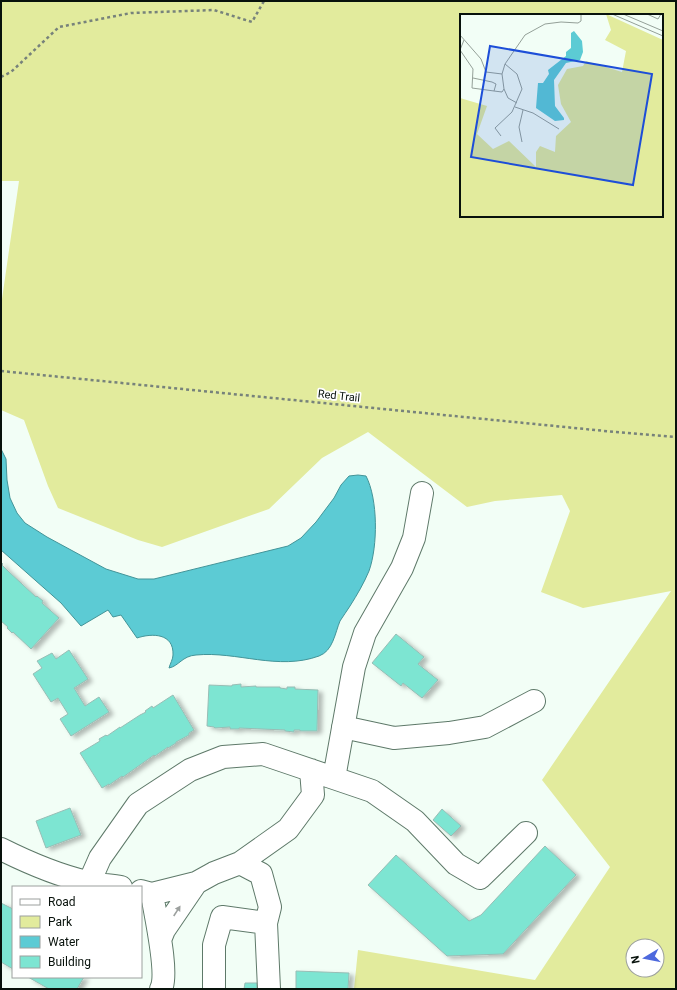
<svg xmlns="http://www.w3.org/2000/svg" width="677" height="990" font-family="Roboto,sans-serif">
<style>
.green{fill:#e2eb9d;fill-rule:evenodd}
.water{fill:#5ccbd4;stroke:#439498}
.building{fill:#7de5d2;stroke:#98bdb5;filter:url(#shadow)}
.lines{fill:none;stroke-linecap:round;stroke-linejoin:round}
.minor-casing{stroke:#5e7969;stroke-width:24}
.path{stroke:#77827b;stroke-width:2.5;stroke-dasharray:3 3;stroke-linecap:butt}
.minor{stroke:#fff;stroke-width:22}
.oneway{fill:#9ca09e}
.labels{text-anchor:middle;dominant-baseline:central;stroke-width:3.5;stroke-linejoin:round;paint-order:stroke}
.street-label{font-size:11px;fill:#08120c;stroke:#fff}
.inset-road{fill:none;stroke:#94a098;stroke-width:1}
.view{fill:#1d4ed8;fill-opacity:0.15;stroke:#1d4ed8;stroke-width:2}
.inset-edge{fill:none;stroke:#08120c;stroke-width:2}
</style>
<defs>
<filter id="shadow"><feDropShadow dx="4.5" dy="2.5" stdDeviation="2" flood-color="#0004"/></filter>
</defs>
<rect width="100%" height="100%" fill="#f2fef6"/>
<path class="green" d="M1,1H676V989H354L358,950L535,980L610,867L542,780L671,591L583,608L541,592L570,511L562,495L495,501L467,507L368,432L322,458L269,509L162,547L138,540L58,508L48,486L24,420L1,410V306L19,181H1ZM461,15H662V216H461ZM633,946H657V970H633Z"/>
<path class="water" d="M1,449L6,459L7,480L10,498L17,513L25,523L47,537L106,569L138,579H154L288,546L301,538L316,522L334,498L341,485L349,476L358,475L366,476C378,499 378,546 369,571C364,583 357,595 350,606C347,611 343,616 340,621C335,633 333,651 319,656C278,671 237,651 196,655C182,656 179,666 169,668C170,664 173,659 173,655C174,633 152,633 137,638L121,615L113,617L108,610L81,626L61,603L1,550Z"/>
<path class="building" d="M1,562L3,564L2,565L7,570L36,597L37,596L43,601L42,603L59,618L31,649L13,632L12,633L7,628L8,627L1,621Z
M396,634L424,657L418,664L438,680L422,698L403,683L401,686L372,663Z
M69,650L88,679L74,688L85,706L99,697L109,712L71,736L60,719L68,714L58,698L51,702L33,674L42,668L37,661L52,653L56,659Z
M241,684V687L256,686V687H280V688L287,689V687H295V689L318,690L317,731H300V730H294V732L285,731V730L239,728V729H230V727L215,728L214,727L207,726L209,685L232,686V685Z
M173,695L194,730L189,733V735L176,742V743L168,748V747L155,756L154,755L123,777L122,776L109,785V784L102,788L80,753L100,741L99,739L106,735L107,736L120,727V728L140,715L146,712L145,711L152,706L153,708Z
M70,808L81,835L46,848L36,821Z
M442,809L461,826L451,836L433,820Z
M545,846L576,875L503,954L447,956L368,885L396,855L469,921L481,915Z
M1,903L13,909V969L1,962Z
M296,971L349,973L348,989H296Z
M28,977H84L77,989H49Z
M245,983H257V989H244Z"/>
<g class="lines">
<defs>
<path id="minor" d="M343,727L394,738L449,733L485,727L534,701
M334,778L354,667L365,633L402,568L414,538L422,493
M1,849C29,863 57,875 87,882C98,885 110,885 121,887
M240,863L288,829L313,795L311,770
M89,883L100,858L138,804L190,770L223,757L263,754L372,791L415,821L456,864L480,878L526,833
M141,891L152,894L196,883L214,873L240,863L261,874L270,907L266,923L222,917L214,945V989
M152,894C155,914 169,973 161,989
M266,923L269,989
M160,940L164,930L196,883"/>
</defs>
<use href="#minor" class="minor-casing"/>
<path class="path" d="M1,77L11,72L59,27L131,13L214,10L252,22L264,1
M1,371L615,432L676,437"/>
<use href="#minor" class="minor"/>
</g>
<defs><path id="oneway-solid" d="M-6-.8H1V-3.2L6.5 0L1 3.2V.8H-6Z"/></defs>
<use class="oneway" href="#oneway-solid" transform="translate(177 911) rotate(-57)"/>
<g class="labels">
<g class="street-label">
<text transform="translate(339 396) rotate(6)">Red Trail</text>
</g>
</g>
<g transform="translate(460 14)">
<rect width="203" height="203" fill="#f2fef6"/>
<path d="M146,0L203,26V203H0V84L27,92L17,120L33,135L49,127L76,153V138L80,132L95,138L96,122L111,108L101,90L98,71L107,55L123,52L126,47L162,58L166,37L145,26L151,16Z" fill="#e2eb9d"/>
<path d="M114,17L122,27L123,38L120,46L106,49L94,66L95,92L104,104V106L95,107L76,94L78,69H83L89,60L88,56L106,42V38L111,34V19Z" fill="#5ccbd4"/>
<path class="inset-road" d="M152,0L203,22M163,0L203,17M187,0L198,5L201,0M0,21L21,45L26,58L42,60M4,26L0,36L13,55L12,74L34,77M13,64L32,68L36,70L34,77L42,78L44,75L42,60L45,50L65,21L85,10L101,8L118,9L121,7V0M44,75L48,84L57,89M55,93L73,99L99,115M41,122L35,114L52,98L62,75L57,60L45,50M62,128L59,113L63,96"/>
<path class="view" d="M30,32L192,60L173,171L11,143Z"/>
<rect width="203" height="203" class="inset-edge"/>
</g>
<rect width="677" height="990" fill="none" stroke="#08120c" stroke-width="4"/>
<rect x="12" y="886" width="130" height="92" fill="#ffffff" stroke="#9ca09e"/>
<rect x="20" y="899" width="20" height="6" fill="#ffffff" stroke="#9ca09e"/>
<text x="48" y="906" font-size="12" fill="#08120c">Road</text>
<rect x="20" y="916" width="20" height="12" fill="#e2eb9d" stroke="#9ca09e"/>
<text x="48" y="926" font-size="12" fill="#08120c">Park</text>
<rect x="20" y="936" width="20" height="12" fill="#5ccbd4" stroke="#9ca09e"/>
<text x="48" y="946" font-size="12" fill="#08120c">Water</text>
<rect x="20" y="956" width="20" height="12" fill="#7de5d2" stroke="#9ca09e"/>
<text x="48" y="966" font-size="12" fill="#08120c">Building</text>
<g transform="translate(645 958) rotate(260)"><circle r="19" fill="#ffffff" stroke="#9ca09e"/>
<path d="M0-3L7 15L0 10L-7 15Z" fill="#4e69dd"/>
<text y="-6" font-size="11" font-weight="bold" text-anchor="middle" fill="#08120c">N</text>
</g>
</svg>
